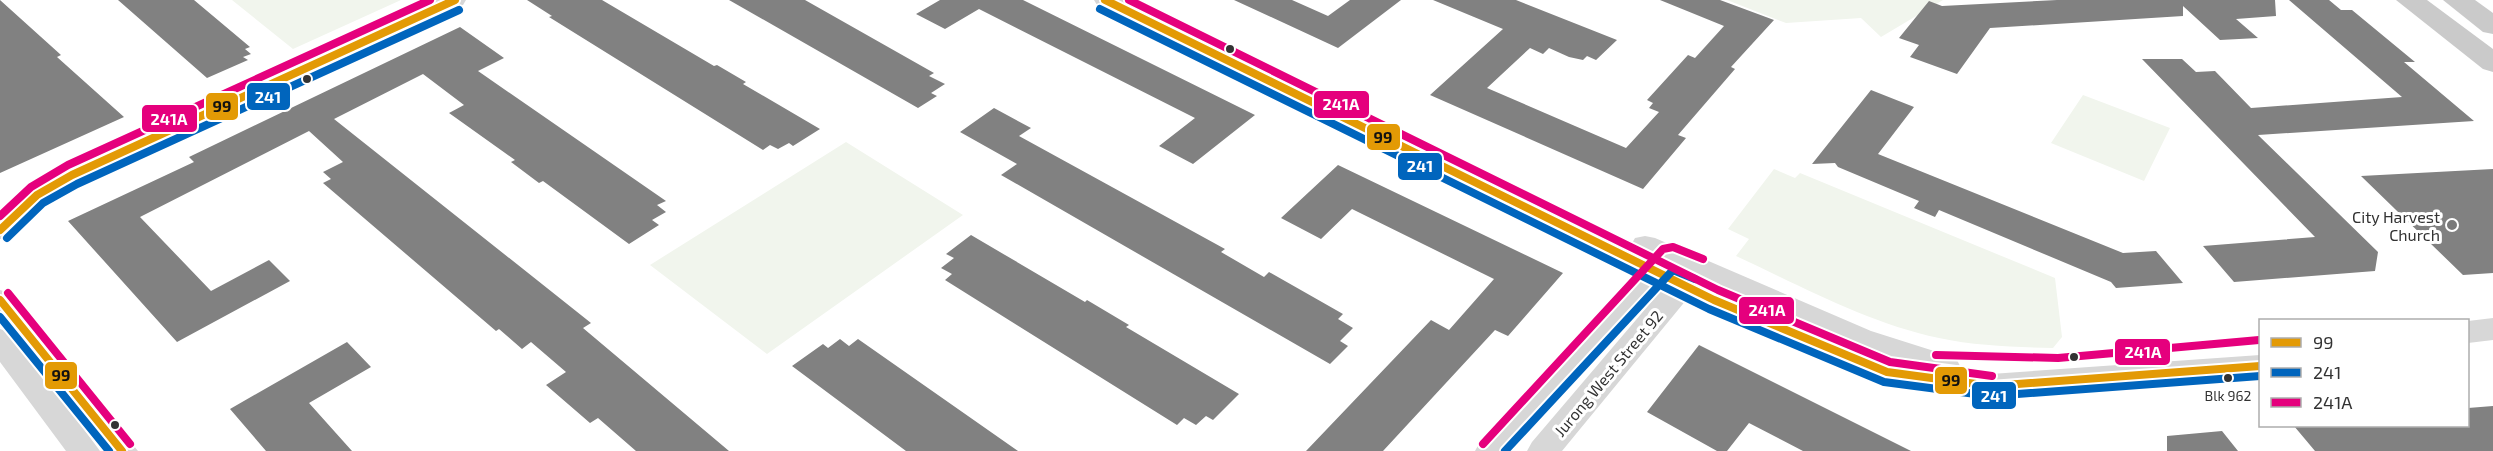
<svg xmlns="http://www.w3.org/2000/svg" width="2493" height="451" font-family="'Exo 2',sans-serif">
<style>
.green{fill:#f1f5ed}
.building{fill:#818181}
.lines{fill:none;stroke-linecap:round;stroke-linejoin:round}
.minor{fill:#d7d7d7;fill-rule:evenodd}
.primary{fill:#cacaca;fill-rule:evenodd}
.bus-1-casing{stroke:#fff;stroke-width:12}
.bus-2-casing{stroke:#fff;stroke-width:12}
.bus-3-casing{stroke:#fff;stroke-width:12}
.bus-1{stroke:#e39a05;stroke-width:8}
.bus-2{stroke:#0065bd;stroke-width:8}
.bus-3{stroke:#e5007d;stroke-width:8}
.bus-dot{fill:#333;stroke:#fff;stroke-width:2}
.poi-dot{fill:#7a7a7a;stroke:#fff;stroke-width:2}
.labels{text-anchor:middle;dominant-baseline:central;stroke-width:6;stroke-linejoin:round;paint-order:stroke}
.bus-label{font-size:14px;fill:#333;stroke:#fff}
.poi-label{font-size:16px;fill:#333;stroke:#fff;text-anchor:end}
.street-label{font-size:16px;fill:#333;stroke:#fff}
.line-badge{stroke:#fff;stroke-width:2}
.badge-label{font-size:16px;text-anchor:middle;font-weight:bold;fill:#fff}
.pale-badge-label{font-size:16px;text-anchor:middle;font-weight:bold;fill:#111}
</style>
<rect width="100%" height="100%" fill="#fff"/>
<path class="green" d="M232,0H401L293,49Z
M1727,0H1943L1881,37L1861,18L1786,23Z
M2083,95L2170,128L2144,181L2051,143Z
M846,142L963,215L767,354L650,265Z
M1774,169L1795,178L1800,173L2055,278L2062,337L2053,348C2015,347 1976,346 1939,338C1868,323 1801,286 1736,256L1749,239L1728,229Z"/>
<path class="building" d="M0,0L61,55L57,57L124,117L0,173Z
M118,0H194L250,47L245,49L251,54L243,57L248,60L207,78Z
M527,0H602L714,66L717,65L746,82L743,84L820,129L793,146L789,143L778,149L770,145L763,150L549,17L552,16Z
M729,0H805L934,73L929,76L945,84L931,93L937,96L918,108Z
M940,0H1023L1255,115L1193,164L1159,146L1195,118L979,9L945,29L916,14Z
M1234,0H1292L1328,16L1350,0H1401L1338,48Z
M1433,0H1516L1617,40L1596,60L1587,56L1583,60L1569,57L1549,48L1543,54L1530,48L1487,88L1626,148L1659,112L1649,108L1653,103L1647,100L1688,55L1695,58L1724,26L1660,0H1720L1774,20L1731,67L1735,69L1678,135L1686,138L1643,189L1430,95L1503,29Z
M2057,0H2275L2276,16L2236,19L2258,38L2220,40L2183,6V16L1990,28L1957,74L1910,57L1919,45L1899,38L1929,1L1942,6Z
M2289,0H2329L2341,10H2352L2415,62H2404L2474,121L2258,135L2378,252L2375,271L2234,282L2203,246L2315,237L2142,59H2182L2196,72L2215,71L2251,108L2402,97Z
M460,27L504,58L478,71L666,201L657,205L666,212L652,220L659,225L629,244L543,181L539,183L511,162L515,160L449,113L464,105L423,74L334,119L591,323L583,328L729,451H636L598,418L590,423L546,385L566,372L531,342L522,349L499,329L496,331L323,183L331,179L323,172L343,162L309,131L140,217L211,291L269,260L290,281L177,342L68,221L194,162L189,157Z
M1871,90L1914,107L1878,154L2123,253L2156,251L2183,283L2116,288L2111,282L1939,210L1935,217L1914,208L1919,201L1838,167L1835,163L1812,164Z
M994,108L1031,128L1019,136L1225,249L1221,252L1264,277L1269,272L1343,314L1338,319L1353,328L1340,341L1348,346L1330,364L1001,175L1017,164L960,132Z
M1338,165L1563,273L1508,336L1495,330L1383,451H1306L1431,320L1449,330L1494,279L1352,209L1321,239L1281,218Z
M2493,169V273L2463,275L2361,176Z
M971,235L1085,302L1087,300L1129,325L1126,327L1239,394L1213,420L1206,416L1196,425L1184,418L1177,425L945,280L952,274L941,268L954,258L946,254Z
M840,339L849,346L858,339L1018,451H906L792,366L823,344L828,348Z
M347,342L371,367L309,403L352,451H266L230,409Z
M1699,345L1911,451H1803L1749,423L1727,451H1717L1647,412Z
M2493,406V451H2315L2294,426H2468V408Z
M2222,431L2238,451H2167V436Z"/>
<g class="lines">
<path class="minor" d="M437,0H466L463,5L81,181L46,201L10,237L0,239V215L28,189L63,169Z
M1094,0H1123L1633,249L1631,245L1635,238L1645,236L1655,238L1871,331L1956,358L1960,366L1958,370L1991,374L2260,355V377L1991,398L1876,380L1687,299L1562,451H1527L1532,442L1664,287L1660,285L1510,451H1475L1480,442L1637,274L1097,5Z
M0,290L10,293L138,451H104L40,370L100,451H66L0,362V329L9,332L0,320Z
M2493,318V340L2468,343V321Z"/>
<path class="primary" d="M2396,0H2427L2493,49V72L2483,69Z
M2443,0H2475L2493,13V34L2483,32Z"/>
<defs>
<path id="bus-1" d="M1105,0L1714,300L1887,372L1991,386L2260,366
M0,230L37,195L72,175L455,0
M0,300L122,451"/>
<path id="bus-2" d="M1100,9L1709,309L1884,382L1991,396L2260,376
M7,238L43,203L77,184L459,10
M0,317L109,451
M1505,451L1673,270L1695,279"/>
<path id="bus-3" d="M1129,0L1718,290L1890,362L1992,376
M0,216L31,187L68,165L430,0
M8,293L130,444
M1936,355L2058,358L2259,340
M1483,444L1663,249L1673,247L1703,259"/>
</defs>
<use href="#bus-1" class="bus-1-casing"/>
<use href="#bus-2" class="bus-2-casing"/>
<use href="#bus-3" class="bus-3-casing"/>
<use href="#bus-1" class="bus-1"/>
<use href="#bus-2" class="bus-2"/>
<use href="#bus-3" class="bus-3"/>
</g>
<g class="bus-dot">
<circle cx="1230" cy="49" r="5"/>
<circle cx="307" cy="79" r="5"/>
<circle cx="2074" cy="357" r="5"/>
<circle cx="2228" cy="378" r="5"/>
<circle cx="115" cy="425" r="5"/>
</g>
<circle class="poi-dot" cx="2452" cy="225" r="6"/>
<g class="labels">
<g class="bus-label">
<text x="2228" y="395">Blk 962</text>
</g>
<g class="poi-label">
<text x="2440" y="216">City Harvest<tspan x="2440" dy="18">Church</tspan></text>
</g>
<g class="street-label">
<text transform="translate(1608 373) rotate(-50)">Jurong West Street 92</text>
</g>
</g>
<g class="line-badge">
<rect x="246" y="82" width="45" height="29" rx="6" fill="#0065bd"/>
<rect x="1313" y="90" width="57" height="29" rx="6" fill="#e5007d"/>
<rect x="205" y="92" width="34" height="29" rx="6" fill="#e39a05"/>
<rect x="141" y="104" width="57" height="29" rx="6" fill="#e5007d"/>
<rect x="1366" y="123" width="35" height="28" rx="6" fill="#e39a05"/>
<rect x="1397" y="152" width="46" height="29" rx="6" fill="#0065bd"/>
<rect x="1738" y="296" width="57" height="29" rx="6" fill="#e5007d"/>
<rect x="2114" y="338" width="57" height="28" rx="6" fill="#e5007d"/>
<rect x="44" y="361" width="34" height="29" rx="6" fill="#e39a05"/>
<rect x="1934" y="366" width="34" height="29" rx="6" fill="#e39a05"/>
<rect x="1971" y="381" width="46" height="29" rx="6" fill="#0065bd"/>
</g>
<g class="badge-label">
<text x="268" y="103">241</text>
<text x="1341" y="110">241A</text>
<text x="169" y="125">241A</text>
<text x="1420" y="172">241</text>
<text x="1767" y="316">241A</text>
<text x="2143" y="358">241A</text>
<text x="1994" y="402">241</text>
</g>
<g class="pale-badge-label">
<text x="222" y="112">99</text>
<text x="1383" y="143">99</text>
<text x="61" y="381">99</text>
<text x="1951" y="386">99</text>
</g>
<rect x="2259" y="319" width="210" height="108" fill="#ffffff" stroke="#adadad" stroke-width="1.5"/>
<rect x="2271" y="338" width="30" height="9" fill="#e39a05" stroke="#adadad" stroke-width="1.5"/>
<text x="2313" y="349" font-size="18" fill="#333333">99</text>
<rect x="2271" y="368" width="30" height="9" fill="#0065bd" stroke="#adadad" stroke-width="1.5"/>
<text x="2313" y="379" font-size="18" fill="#333333">241</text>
<rect x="2271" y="398" width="30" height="9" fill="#e5007d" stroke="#adadad" stroke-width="1.5"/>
<text x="2313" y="409" font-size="18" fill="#333333">241A</text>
</svg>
